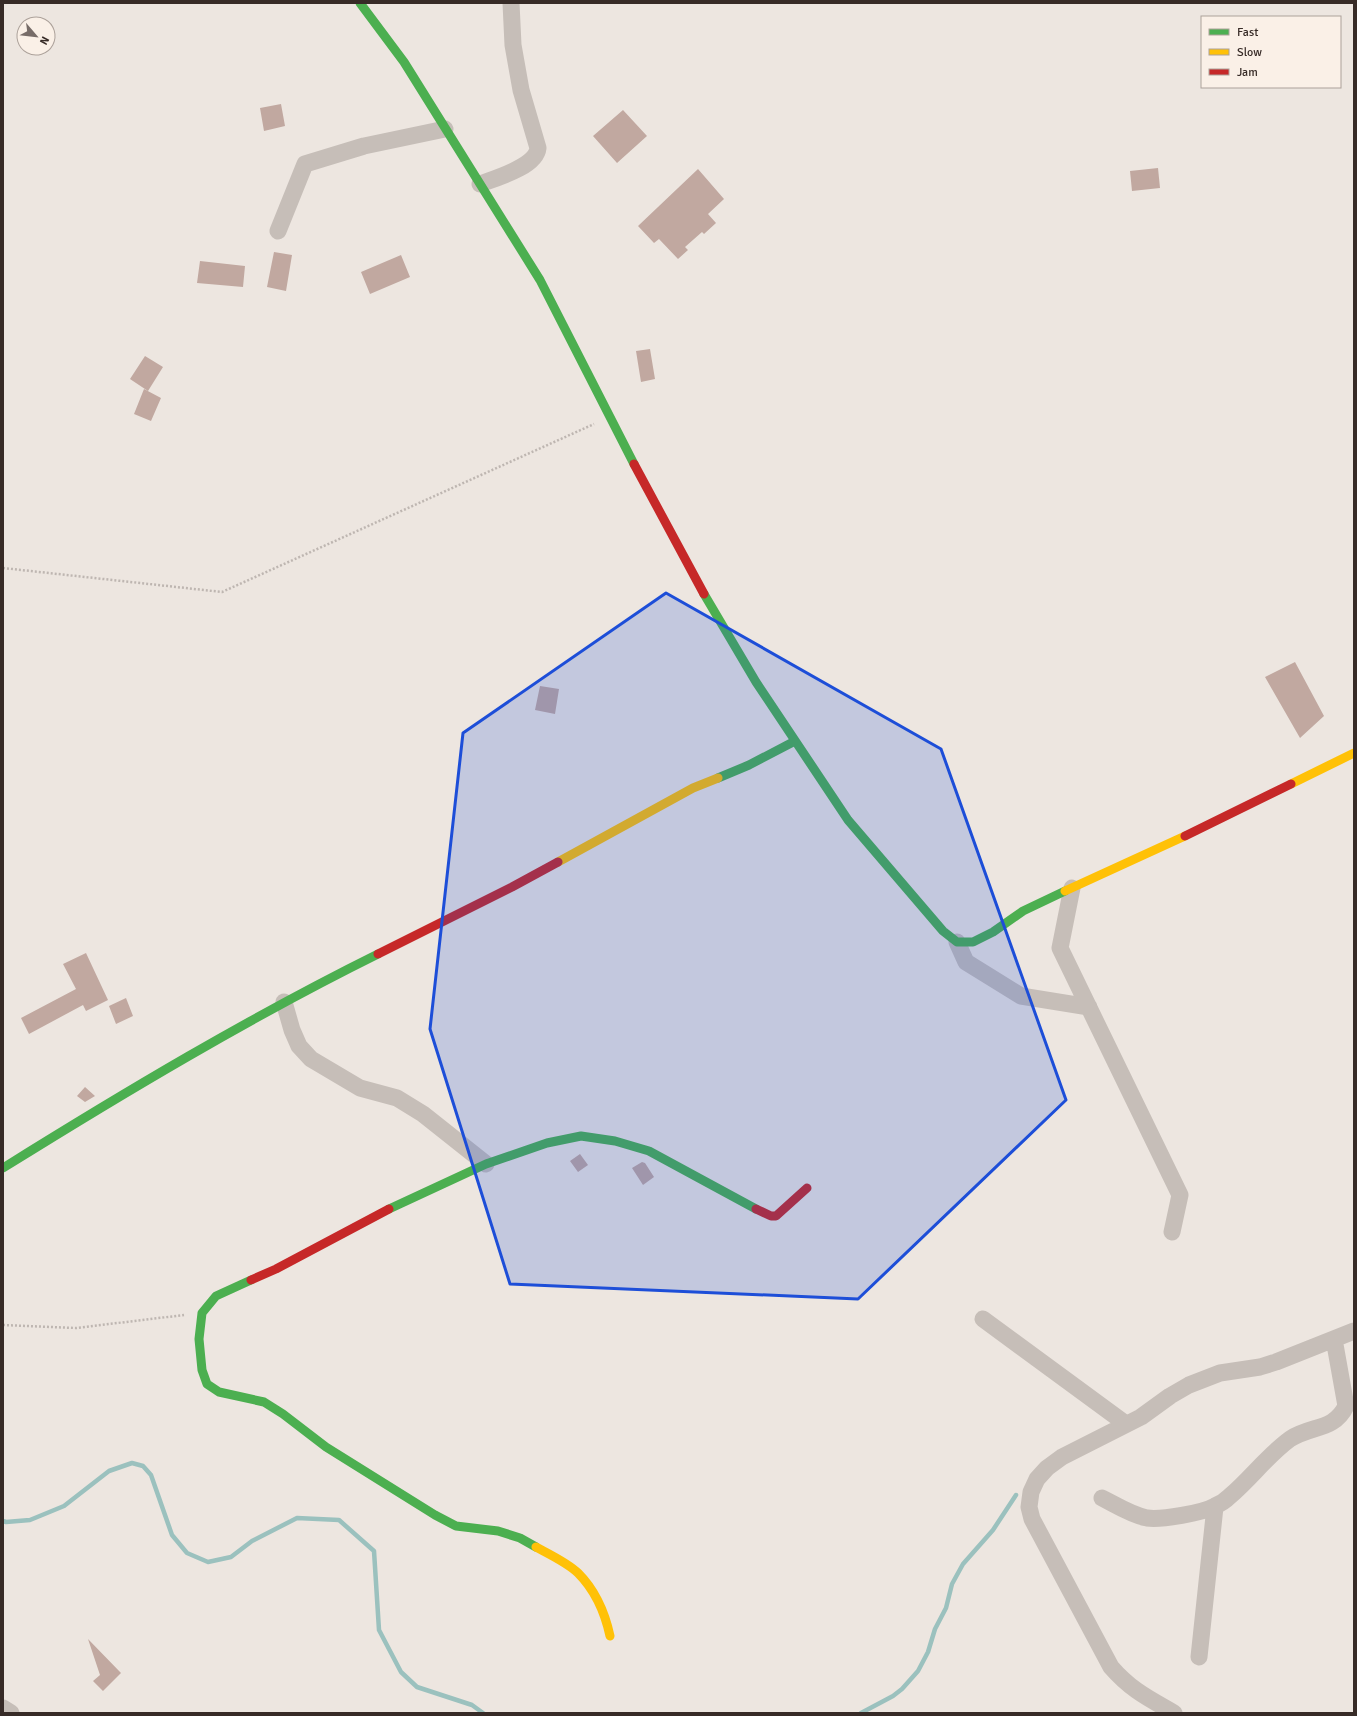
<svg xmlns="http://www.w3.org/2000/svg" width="1357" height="1716" font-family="Signika,sans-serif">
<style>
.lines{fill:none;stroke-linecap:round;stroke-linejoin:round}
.stream{stroke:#9bc1be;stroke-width:4.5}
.building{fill:#c1a8a0}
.path{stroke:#beb6b1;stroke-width:2.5;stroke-dasharray:2 2;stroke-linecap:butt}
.street{stroke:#c6beb8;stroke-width:17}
.fast{stroke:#4caf50;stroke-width:9}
.slow{stroke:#ffc107;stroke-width:9}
.jam{stroke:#c62828;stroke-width:9}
.marked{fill:#1d4ed8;fill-opacity:0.2;stroke:#1d4ed8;stroke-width:3;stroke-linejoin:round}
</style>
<rect width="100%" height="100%" fill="#ede6e0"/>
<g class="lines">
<path class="stream" d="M3,1521L6,1522L30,1520L64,1506L109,1471L132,1463L143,1466L151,1475L172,1535L187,1553L208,1562L231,1557L252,1541L297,1518L339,1520L374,1551L379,1630L401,1672L417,1687L472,1705L483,1713
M861,1713L893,1696L902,1689L918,1671L928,1652L935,1629L946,1608L952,1584L963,1564L993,1530L1016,1495"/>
</g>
<path class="building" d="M281,104L285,126L264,131L260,108Z
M623,110L647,136L617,163L593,136Z
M1158,168L1160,188L1132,191L1130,171Z
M698,169L724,199L708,214L716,223L704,234L702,232L685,247L688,250L678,259L659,239L654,243L638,226Z
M274,252L292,255L286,291L267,287Z
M401,255L410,277L370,294L361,272Z
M200,261L245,266L243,287L197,283Z
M650,349L655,379L641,382L636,351Z
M145,356L163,367L148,391L130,379Z
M144,389L161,398L151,421L134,414Z
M1295,662L1324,716L1300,738L1265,677Z
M540,686L559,689L555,714L535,710Z
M86,953L108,1000L86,1011L83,1005L29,1034L21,1018L76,989L63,964Z
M126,998L133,1016L116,1024L109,1006Z
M85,1087L95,1096L85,1102L77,1096Z
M580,1154L588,1165L578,1172L570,1161Z
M642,1162L645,1163L654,1177L643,1185L632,1168Z
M88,1639L121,1673L103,1691L93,1681L100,1675Z"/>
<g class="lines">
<path class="path" d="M3,568L222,592L594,424
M3,1325L76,1328L184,1315"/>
<path class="street" d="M480,184C496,178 536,167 538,148L521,90L513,45L511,3
M278,231L305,164L364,146L445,129
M1072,888L1060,948L1180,1195L1172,1232
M957,942L966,962L1021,996L1089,1007
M284,1002L292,1030L299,1046L311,1059L360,1088L397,1098L423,1114L486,1164
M983,1319L1126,1424
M1102,1498C1116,1505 1131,1515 1147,1518C1161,1520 1203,1513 1215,1506C1220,1504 1226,1500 1230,1496C1251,1478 1268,1455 1290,1439C1311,1425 1334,1431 1346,1406L1334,1339
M1199,1657L1215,1507
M3,1708L11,1713
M1174,1713C1148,1698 1131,1690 1111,1667L1032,1519L1029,1507L1031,1492L1037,1479L1047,1468L1062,1457L1141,1417L1170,1396L1189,1385L1220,1373L1260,1367L1276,1362L1354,1331"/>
<path class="fast" d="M360,3L404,62L540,280L634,464
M704,594L756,682L848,820L943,931L957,942H973L993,932L1023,911L1065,891
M718,778L749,765L795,741
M3,1168C125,1092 249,1018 378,954
M389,1209L486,1164L547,1143L581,1136L615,1141L649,1151L756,1209
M251,1280L216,1296L202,1313L199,1339L202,1370L207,1384L219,1392L264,1402L283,1414L326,1447L435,1515L456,1526L498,1531L520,1538L536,1547"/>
<path class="slow" d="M1291,784L1354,753
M558,862L693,788L718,778
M1065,891L1185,836
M536,1547C549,1554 568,1563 578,1573C595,1590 605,1613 610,1636"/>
<path class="jam" d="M634,464L704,594
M1185,836L1291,784
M378,954L512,887L558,862
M756,1209L771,1216H776L807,1188
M251,1280L276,1269L389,1209"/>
</g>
<path class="marked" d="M666,593L941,749L1066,1100L858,1299L510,1284L430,1029L463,733Z"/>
<rect width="1357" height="1716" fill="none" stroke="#372b27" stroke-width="8"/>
<rect x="1201" y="16" width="140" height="72" fill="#faf0e7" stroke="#aca19a"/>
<rect x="1209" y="29" width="20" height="6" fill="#4caf50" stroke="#aca19a"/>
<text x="1237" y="36" font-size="12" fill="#372b27">Fast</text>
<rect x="1209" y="49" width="20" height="6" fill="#ffc107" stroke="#aca19a"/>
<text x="1237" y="56" font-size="12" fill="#372b27">Slow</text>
<rect x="1209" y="69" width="20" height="6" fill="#c62828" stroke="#aca19a"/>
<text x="1237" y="76" font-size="12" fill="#372b27">Jam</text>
<g transform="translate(36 36) rotate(118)"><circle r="19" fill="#faf0e7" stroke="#aca19a"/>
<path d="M0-3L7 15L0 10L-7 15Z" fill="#776c68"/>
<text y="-6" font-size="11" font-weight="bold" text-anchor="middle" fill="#372b27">N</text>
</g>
</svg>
